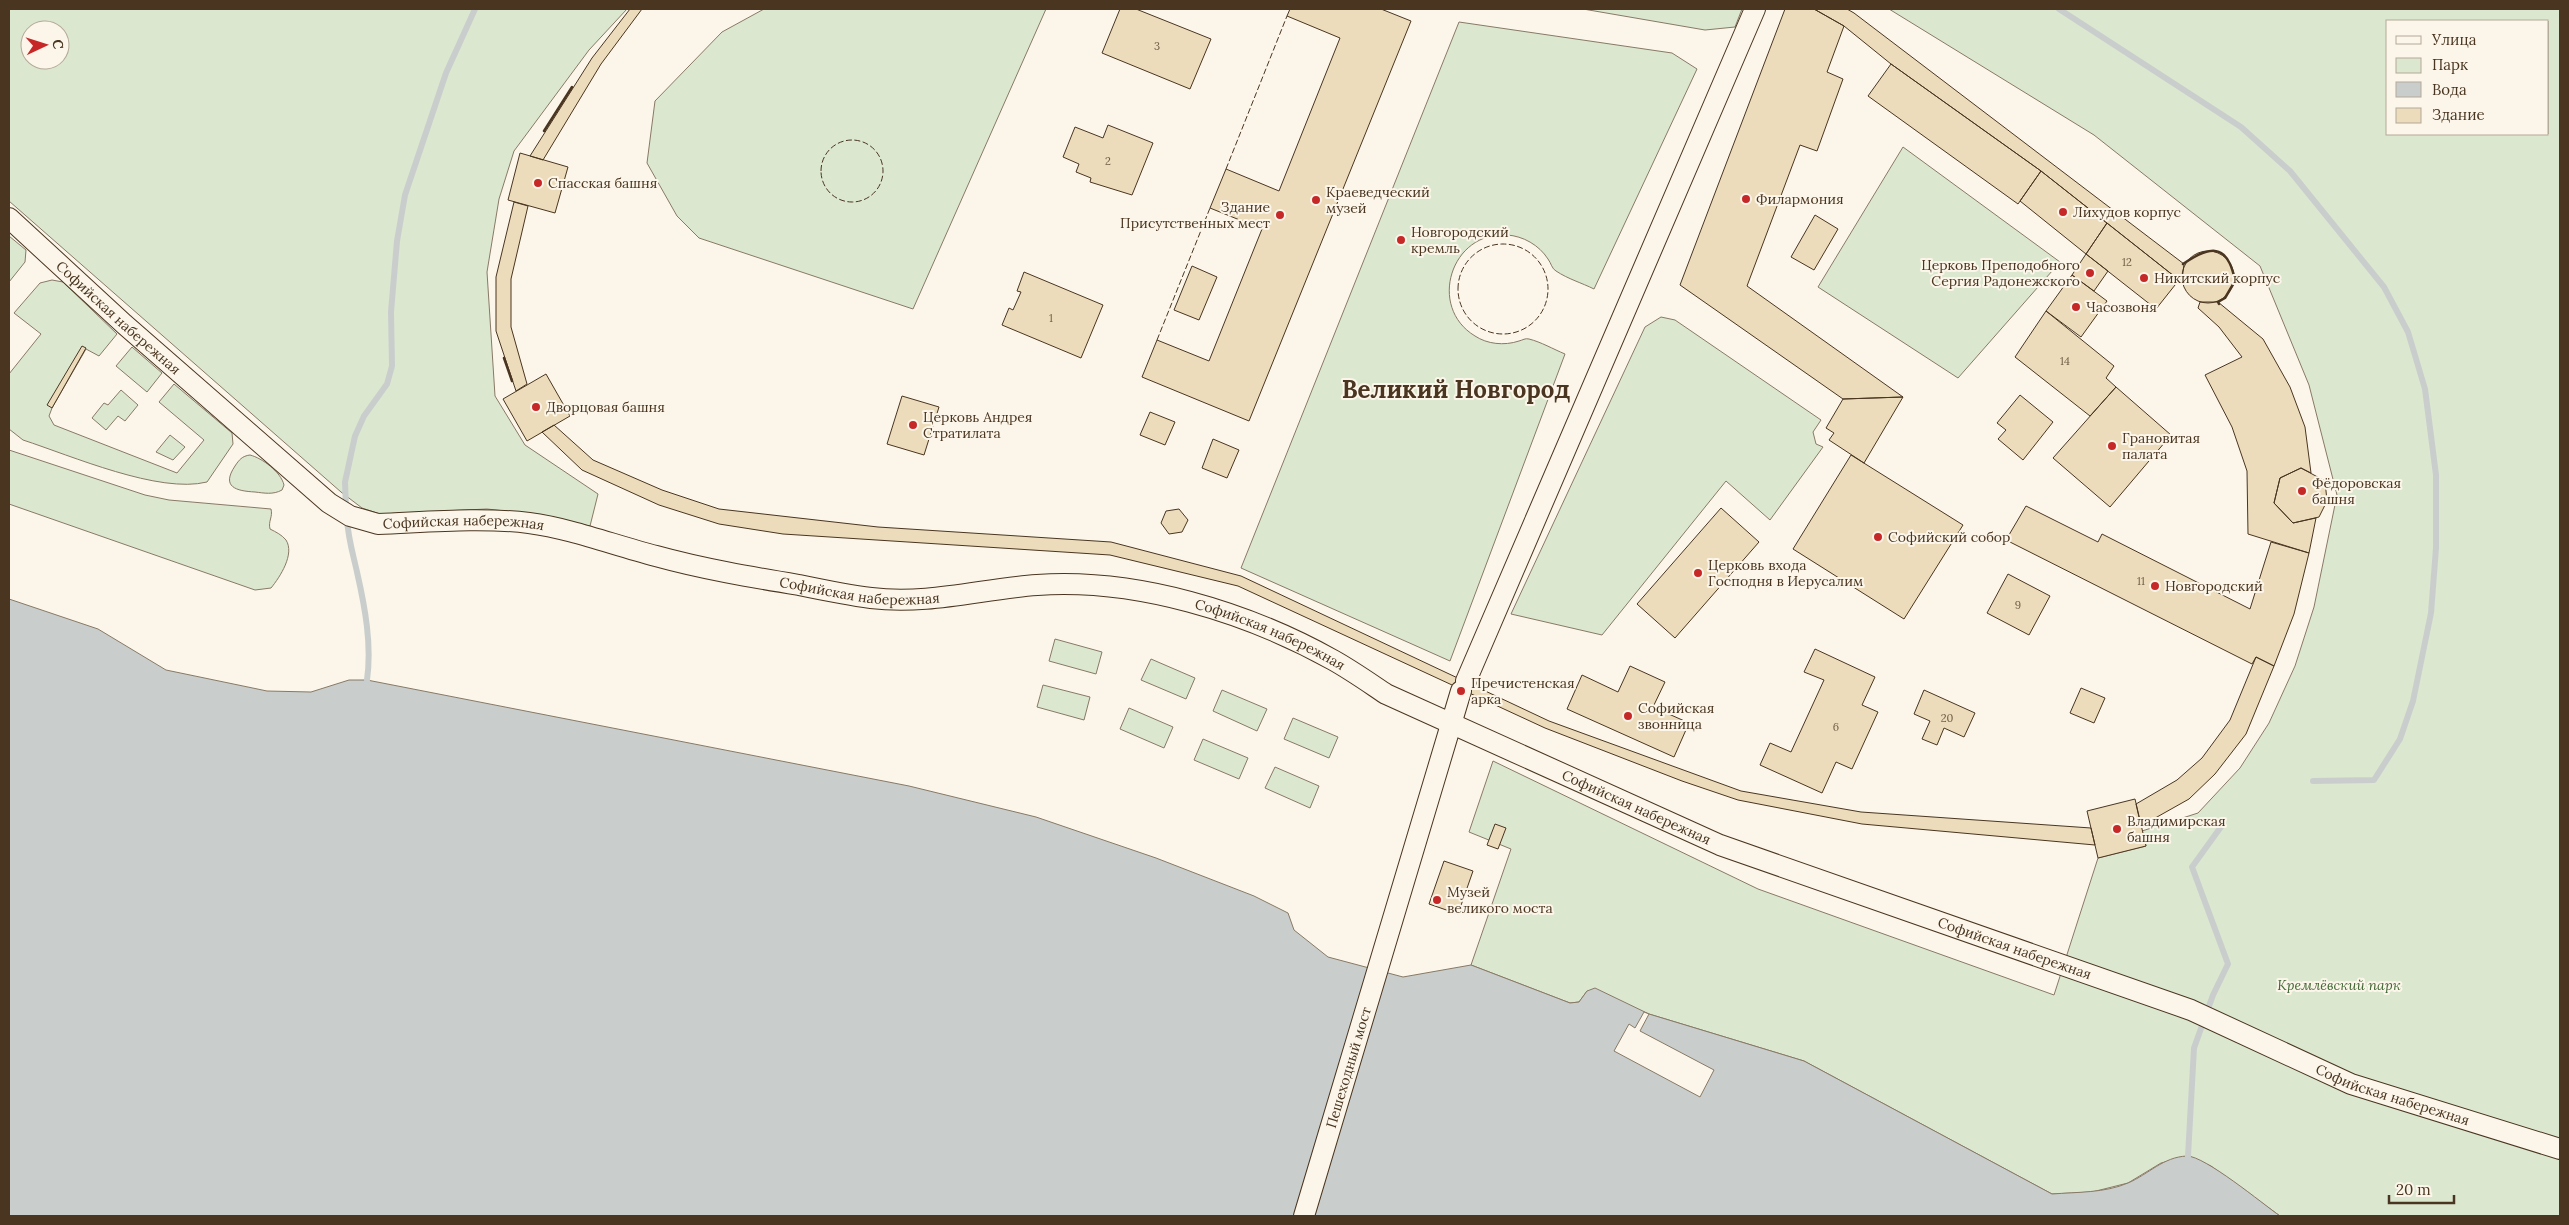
<svg xmlns="http://www.w3.org/2000/svg" width="2569" height="1225" font-family="Lora,serif">
<style>
.green{fill:#dce7d0;stroke:#887966;fill-rule:evenodd}
.water{fill:#c9cecd;stroke:#887966}
.pier{fill:#fbf6e9;stroke:#887966}
.lines{fill:none;stroke-linecap:round;stroke-linejoin:round}
.stream{stroke:#c9cecd;stroke-width:6}
.building{fill:#ecdcbc;stroke:#4a3520}
.street-casing{stroke:#4a3520;stroke-width:22}
.street{stroke:#fbf6e9;stroke-width:20}
.fence{stroke:#4a3520;stroke-width:1;stroke-dasharray:6 2.5;stroke-linecap:butt}
.wall{stroke:#4a3520;stroke-width:2.5}
.poi-dot{fill:#c62828;stroke:#fbf6e9;stroke-width:2}
.labels{text-anchor:middle;dominant-baseline:central;stroke-width:4;stroke-linejoin:round;paint-order:stroke}
.number-label{font-size:11px;fill:#725f47}
.poi-label{font-size:14px;fill:#4a3520;stroke:#fbf6e9;text-anchor:start}
.street-label{font-size:14px;fill:#4a3520;stroke:#fbf6e9}
.park-label{font-size:14px;font-style:italic;fill:#436837;stroke:#fbf6e9}
.town-label{font-size:24px;font-weight:bold;fill:#4a3520;stroke:#fbf6e9}
</style>
<rect width="100%" height="100%" fill="#fbf6e9"/>
<path class="green" d="M9,9H627L589,50L514,151L499,199L487,272L495,396L525,445L598,494L590,526L532,514L487,509L380,514L362,508L341,492L9,201ZM30,30H60V60H30Z
M764,9H1046L913,309L699,238L677,216L647,163L655,101L722,32Z
M1583,9H1742L1735,27L1705,30Z
M1889,9H2560V1216H2280L2211,1166L2188,1156L2161,1163L2128,1183L2092,1192L2052,1194L1804,1061L1649,1014L1587,991L1579,1002L1570,1003L1471,965L1511,849L1469,832L1493,761L1758,889L2054,995L2098,858L2146,846L2142,831L2198,813L2240,768L2269,723L2295,666L2314,607L2337,495L2309,385L2260,266L2094,135ZM2388,21H2548V134H2388Z
M1459,22L1672,53L1697,69L1594,289C1582,283 1568,279 1556,271C1552,269 1551,263 1548,259C1539,245 1523,236 1507,235C1451,231 1427,307 1475,336C1487,344 1504,346 1519,341C1523,340 1525,338 1529,339C1541,342 1553,349 1565,354L1450,661L1241,568Z
M1903,147L2060,262L1958,378L1818,287Z
M9,236L26,250L25,262L9,282Z
M52,280L63,282L117,334L99,356L86,349L52,408L49,416L54,425L177,473L204,440L159,402L174,384L232,433L233,444L207,482C159,494 72,456 23,440L9,429V374L41,334L14,313L40,283Z
M1661,317L1675,320L1821,420L1813,432L1816,444L1823,447L1770,520L1726,481L1602,635L1511,614L1645,327Z
M132,347L162,373L147,392L116,366Z
M121,390L138,405L125,421L118,416L106,430L92,418L104,403L108,405Z
M170,435L185,447L173,460L156,452Z
M9,450L145,495L169,500L271,509C273,517 268,521 270,529C276,532 282,535 286,540C295,554 280,577 271,588L255,590L9,504Z
M250,455C262,458 281,472 284,485L282,490C273,495 264,493 255,492C236,491 221,487 235,466C239,460 242,456 250,455Z
M1055,639L1102,652L1096,674L1049,661Z
M1151,659L1195,678L1186,699L1141,680Z
M1043,685L1090,697L1084,720L1037,707Z
M1222,690L1267,709L1257,731L1213,711Z
M1129,708L1173,727L1164,748L1120,729Z
M1293,718L1338,737L1329,758L1284,739Z
M1203,739L1248,758L1239,779L1194,760Z
M1275,767L1319,786L1310,808L1265,788Z"/>
<path class="water" d="M9,599L98,629L166,670L267,691L311,692L349,680H367L909,786L1036,817L1156,858L1254,896L1288,913L1294,930L1328,957L1403,977L1471,965L1570,1003L1579,1002L1587,991L1595,988L1649,1014L1804,1061L2052,1194C2077,1192 2105,1193 2128,1183C2149,1174 2163,1157 2187,1156C2205,1156 2263,1204 2280,1216H9Z"/>
<path class="pier" d="M1644,1012L1649,1014L1640,1031L1714,1070L1700,1097L1614,1051L1629,1024L1635,1028Z"/>
<g class="lines">
<path class="stream" d="M2059,9L2241,127L2290,171L2384,287L2408,332L2425,389L2436,475V548L2431,613L2413,701L2400,739L2374,780L2313,781
M346,509L345,482L355,436L364,416L387,384L392,366L391,312L397,241L405,195L446,73L475,9
M347,519C348,538 353,554 357,572C365,607 372,645 367,680
M2188,1156L2194,1048L2213,995L2228,964L2192,867L2223,824"/>
</g>
<path class="building" d="M630,9H642L601,64L543,160L530,156L592,58Z
M1120,9H1136L1211,39L1190,89L1102,53Z
M1290,9H1381L1411,21L1249,421L1142,377L1157,340L1209,361L1262,229L1210,208L1226,169L1279,191L1340,38L1287,16Z
M1785,9H1814L1844,26L1827,72L1843,79L1817,151L1800,145L1747,286L1903,397L1843,399L1680,285Z
M1814,9H1847L1854,13L2184,264L2182,280H2179L2041,171L1891,64L1844,26Z
M1891,64L2041,171L2018,204L1868,96Z
M1108,125L1153,143L1132,195L1090,182L1091,178L1076,172L1079,164L1063,157L1075,127L1103,138Z
M520,153L568,167L555,213L508,200Z
M2041,171L2107,223L2086,254L2020,201Z
M514,202L528,206L511,279V327L527,384L516,391L496,331V277Z
M1815,215L1838,229L1814,270L1791,257Z
M2107,223L2179,280L2156,309L2086,254Z
M2182 277a26 26 0 1 1 52 0a26 26 0 1 1-52 0Z
M2086,254L2108,271L2094,291L2072,275Z
M1192,266L1217,277L1199,320L1174,310Z
M1024,272L1103,305L1081,358L1002,325L1009,308L1013,310L1021,292L1017,291Z
M2072,275L2107,301L2081,337L2046,311Z
M2200,302H2218L2263,339L2290,387L2305,427L2311,473L2301,468L2280,478L2274,503L2293,523L2316,518L2309,553L2248,534L2247,471L2232,427L2205,375L2242,357L2219,327L2198,308Z
M2046,311L2114,366L2106,378L2116,387L2090,416L2015,357Z
M82,346L86,348L52,408L47,405Z
M546,374L570,416L527,441L503,399Z
M2116,387L2171,435L2110,507L2053,458Z
M2020,395L2053,422L2023,460L1998,439L2006,430L1997,423Z
M902,396L939,407L924,455L887,444Z
M1903,397L1864,463L1829,440L1834,433L1826,428L1843,399Z
M1150,412L1175,422L1165,445L1140,435Z
M554,425L593,460L662,490L719,509L878,527L1111,542L1241,576L1549,721L1741,791L1861,812L2091,828L2095,845L1862,824L1738,800L1682,781L1545,728L1238,586L1110,555L783,534L719,524L659,505L582,470L542,432Z
M1213,439L1239,450L1227,478L1202,468Z
M1851,455L1963,525L1904,619L1793,549Z
M2301,468L2325,481L2327,501L2319,517L2293,523L2274,503L2280,478Z
M2026,506L2098,542L2102,534L2250,609L2271,542L2309,553L2294,614L2274,666L2256,657L2252,664L2006,540Z
M1721,508L1759,542L1675,638L1637,604Z
M1179,509L1188,520L1182,532L1169,534L1161,523L1166,511Z
M2008,574L2050,596L2029,635L1987,613Z
M1815,649L1875,677L1862,705L1878,712L1852,769L1836,762L1822,793L1760,765L1770,743L1791,752L1824,680L1804,672Z
M2256,657L2274,666L2246,734L2215,774L2189,799L2141,826L2136,804L2177,780L2202,758L2230,720Z
M1630,666L1665,682L1653,707L1689,723L1674,757L1567,709L1582,675L1618,692Z
M2081,688L2105,698L2094,723L2070,713Z
M1924,690L1975,713L1964,737L1944,728L1937,745L1922,739L1930,721L1914,714Z
M2135,799L2146,846L2098,858L2087,811Z
M1495,824L1506,828L1498,849L1487,845Z
M1444,861L1473,871L1458,914L1429,904Z"/>
<g class="lines">
<defs>
<g id="street">
<path id="s1" d="M9,218L124,324L329,503L350,516L378,524C428,522 480,517 529,523C573,529 613,545 656,556C703,569 751,577 799,585C823,590 847,595 871,598C928,605 981,589 1037,585C1136,578 1247,612 1333,660C1351,670 1368,682 1386,694L1720,845L2191,1010L2351,1084L2560,1149"/>
<path d="M1466,681L1755,9"/>
<path id="s2" d="M1304,1216L1461,691"/>
</g>
</defs>
<use href="#street" class="street-casing"/>
<use href="#street" class="street"/>
<path class="fence" d="M821 171a31 31 0 1 1 62 0a31 31 0 1 1-62 0Z
M1226,169L1287,16
M1458 289a45 45 0 1 1 90 0a45 45 0 1 1-90 0Z
M1157,340L1210,208"/>
<path class="wall" d="M544,131L572,87
M2183,264C2209,246 2228,242 2235,281L2225,298L2218,302L2219,304
M504,358L512,381"/>
</g>
<g class="poi-dot">
<circle cx="538" cy="183" r="5"/>
<circle cx="1746" cy="199" r="5"/>
<circle cx="1316" cy="200" r="5"/>
<circle cx="2063" cy="212" r="5"/>
<circle cx="1280" cy="215" r="5"/>
<circle cx="1401" cy="240" r="5"/>
<circle cx="2090" cy="273" r="5"/>
<circle cx="2144" cy="278" r="5"/>
<circle cx="2076" cy="307" r="5"/>
<circle cx="536" cy="407" r="5"/>
<circle cx="913" cy="425" r="5"/>
<circle cx="2112" cy="446" r="5"/>
<circle cx="2302" cy="491" r="5"/>
<circle cx="1878" cy="537" r="5"/>
<circle cx="1698" cy="573" r="5"/>
<circle cx="2155" cy="586" r="5"/>
<circle cx="1461" cy="691" r="5"/>
<circle cx="1628" cy="716" r="5"/>
<circle cx="2117" cy="829" r="5"/>
<circle cx="1437" cy="900" r="5"/>
</g>
<g class="labels">
<g class="number-label">
<text x="1157" y="46">3</text>
<text x="1108" y="161">2</text>
<text x="2127" y="262">12</text>
<text x="1051" y="318">1</text>
<text x="2065" y="361">14</text>
<text x="2141" y="581">11</text>
<text x="2018" y="605">9</text>
<text x="1947" y="718">20</text>
<text x="1836" y="727">6</text>
</g>
<g class="poi-label">
<text x="548" y="183">Спасская башня</text>
<text x="1326" y="192">Краеведческий<tspan x="1326" dy="16">музей</tspan></text>
<text x="1756" y="199">Филармония</text>
<text x="1270" y="207" text-anchor="end">Здание<tspan x="1270" dy="16">Присутственных мест</tspan></text>
<text x="2073" y="212">Лихудов корпус</text>
<text x="1411" y="232">Новгородский<tspan x="1411" dy="16">кремль</tspan></text>
<text x="2080" y="265" text-anchor="end">Церковь Преподобного<tspan x="2080" dy="16">Сергия Радонежского</tspan></text>
<text x="2154" y="278">Никитский корпус</text>
<text x="2086" y="307">Часозвоня</text>
<text x="546" y="407">Дворцовая башня</text>
<text x="923" y="417">Церковь Андрея<tspan x="923" dy="16">Стратилата</tspan></text>
<text x="2122" y="438">Грановитая<tspan x="2122" dy="16">палата</tspan></text>
<text x="2312" y="483">Фёдоровская<tspan x="2312" dy="16">башня</tspan></text>
<text x="1888" y="537">Софийский собор</text>
<text x="1708" y="565">Церковь входа<tspan x="1708" dy="16">Господня в Иерусалим</tspan></text>
<text x="2165" y="586">Новгородский</text>
<text x="1471" y="683">Пречистенская<tspan x="1471" dy="16">арка</tspan></text>
<text x="1638" y="708">Софийская<tspan x="1638" dy="16">звонница</tspan></text>
<text x="2127" y="821">Владимирская<tspan x="2127" dy="16">башня</tspan></text>
<text x="1447" y="892">Музей<tspan x="1447" dy="16">великого моста</tspan></text>
</g>
<g class="street-label">
<text stroke="none"><textPath href="#s1" startOffset="148">Софийская набережная</textPath></text>
<text stroke="none"><textPath href="#s1" startOffset="568">Софийская набережная</textPath></text>
<text stroke="none"><textPath href="#s1" startOffset="972">Софийская набережная</textPath></text>
<text stroke="none"><textPath href="#s1" startOffset="1392">Софийская набережная</textPath></text>
<text stroke="none"><textPath href="#s1" startOffset="1798">Софийская набережная</textPath></text>
<text stroke="none"><textPath href="#s1" startOffset="2202">Софийская набережная</textPath></text>
<text stroke="none"><textPath href="#s2" startOffset="155">Пешеходный мост</textPath></text>
<text stroke="none"><textPath href="#s1" startOffset="2608">Софийская набережная</textPath></text>
</g>
<g class="park-label">
<text x="2339" y="985">Кремлёвский парк</text>
</g>
<g class="town-label">
<text x="1456" y="389">Великий Новгород</text>
</g>
</g>
<rect width="2569" height="1225" fill="none" stroke="#4a3520" stroke-width="20"/>
<rect x="2386" y="20" width="162" height="115" fill="#fbf6e9" stroke="#b4a999"/>
<rect x="2396" y="36" width="25" height="8" fill="#fbf6e9" stroke="#b4a999"/>
<text x="2432" y="45" font-size="15" fill="#4a3520">Улица</text>
<rect x="2396" y="58" width="25" height="15" fill="#dce7d0" stroke="#b4a999"/>
<text x="2432" y="70" font-size="15" fill="#4a3520">Парк</text>
<rect x="2396" y="82" width="25" height="15" fill="#c9cecd" stroke="#b4a999"/>
<text x="2432" y="95" font-size="15" fill="#4a3520">Вода</text>
<rect x="2396" y="108" width="25" height="15" fill="#ecdcbc" stroke="#b4a999"/>
<text x="2432" y="120" font-size="15" fill="#4a3520">Здание</text>
<g transform="translate(45 45) rotate(86)"><circle r="24" fill="#fbf6e9" stroke="#b4a999"/>
<path d="M0-4L9 19L0 12L-9 19Z" fill="#c62828"/>
<text y="-8" font-size="14" font-weight="bold" text-anchor="middle" fill="#4a3520">С</text>
</g>
<path d="M2389 1195v8h65v-8" fill="none" stroke="#4a3520" stroke-width="2.5"/>
<text x="2396" y="1195" font-size="15" fill="#4a3520" stroke="#fbf6e9" stroke-width="4" paint-order="stroke">20 m</text>
</svg>
